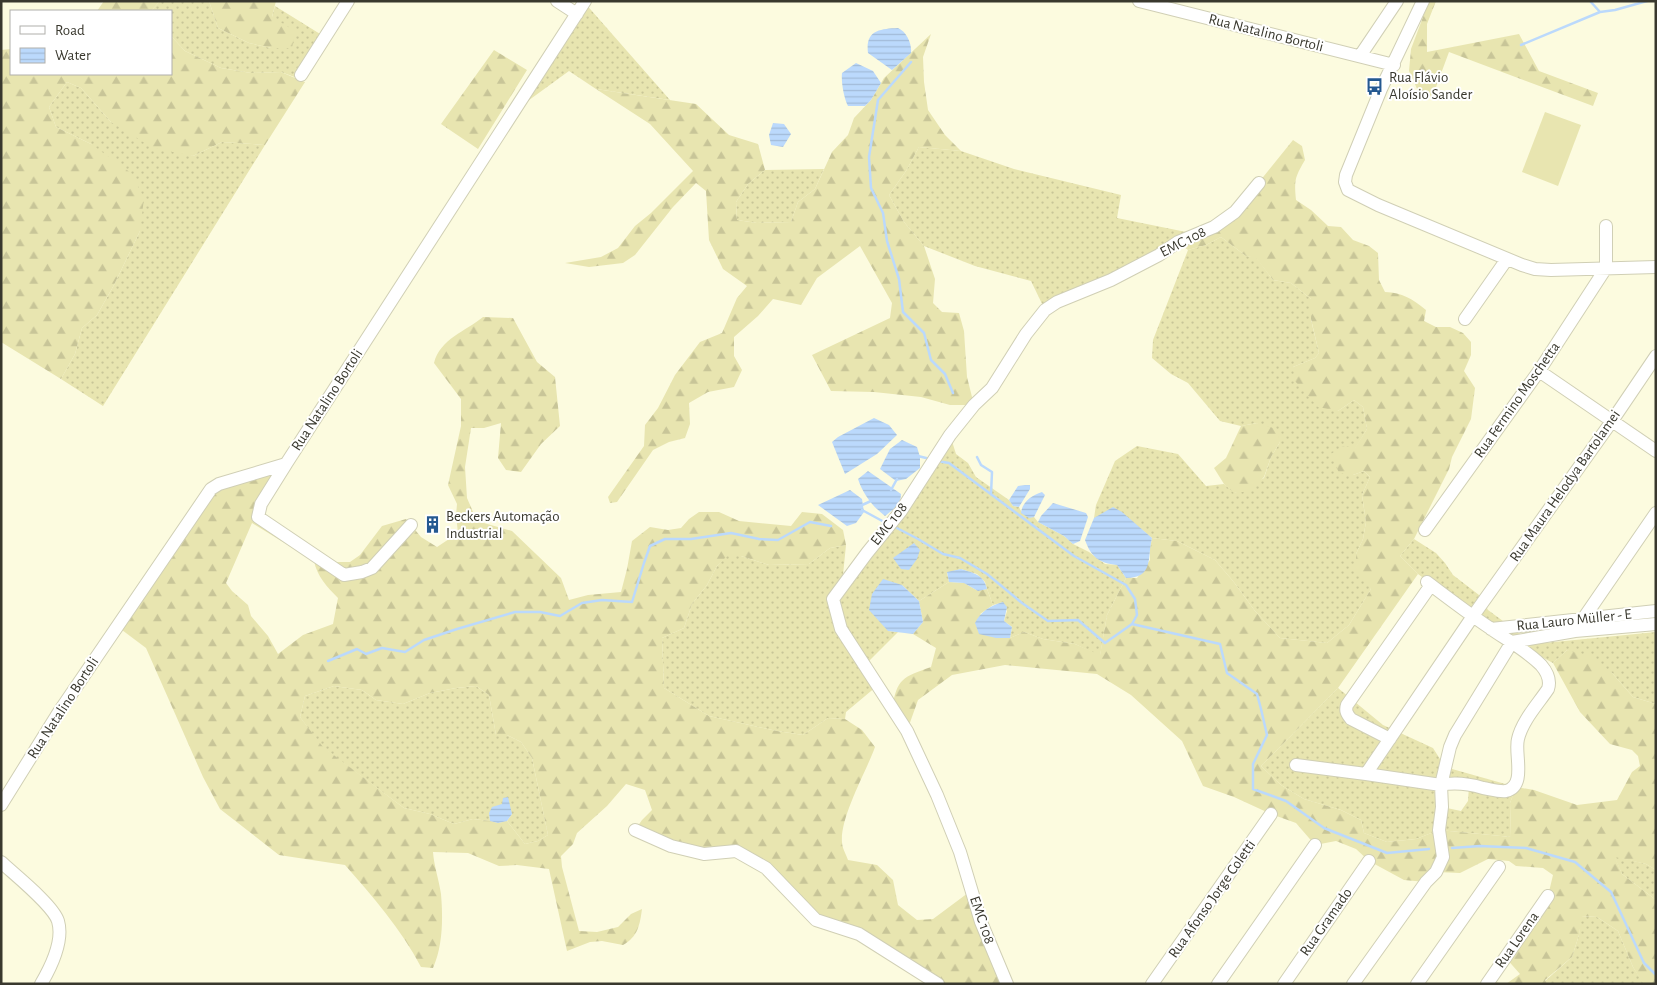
<svg xmlns="http://www.w3.org/2000/svg" width="1657" height="985" font-family="'Alegreya Sans',sans-serif">
<style>
.grass{fill:url(#grass-dots);fill-rule:evenodd}
.forest{fill:url(#forest-firs);fill-rule:evenodd}
.garden{fill:#e8e5b0}
.water{fill:url(#water-rules)}
.lines{fill:none;stroke-linecap:round;stroke-linejoin:round}
.stream{stroke:#bbd9fc;stroke-width:2.5}
.minor-casing{stroke:#d0cfb5;stroke-width:14}
.minor{stroke:#fff;stroke-width:12}
.labels{text-anchor:middle;dominant-baseline:central;stroke-width:4;stroke-linejoin:round;paint-order:stroke}
.street-label{font-size:15px;fill:#39382e;stroke:#fff}
.poi-label{font-size:15px;fill:#39382e;stroke:#fff;text-anchor:start}
</style>
<defs>
<pattern id="grass-dots" width="8" height="8" patternUnits="userSpaceOnUse" patternTransform="scale(1.25)"><rect width="8" height="8" fill="#e8e5b0"/><path d="M2 2h.1M6 6h.1" fill="none" stroke="#c8c598" stroke-width="1.8" stroke-linecap="round"/></pattern>
<pattern id="forest-firs" width="22" height="20" patternUnits="userSpaceOnUse" patternTransform="scale(1.25)"><rect width="22" height="20" fill="#e8e5b0"/><path d="M5 1l3.5 6h-7zM16 11l3.5 6h-7z" fill="#c8c598"/></pattern>
<pattern id="water-rules" width="6" height="5" patternUnits="userSpaceOnUse" patternTransform="scale(1.25)"><rect width="6" height="5" fill="#bbd9fc"/><path d="M0 2.5h6" fill="none" stroke="#a2bbd8"/></pattern>
</defs>
<rect width="100%" height="100%" fill="#fcfbdf"/>
<path class="grass" d="M160,1H209L218,28L249,43L271,48L272,17L275,6L325,37L297,78L281,72L251,73L221,68L185,51L171,36V11H151Z
M584,2L670,100L596,89L569,71L514,111Z
M67,82L81,88L111,122L193,156L222,142L265,145L103,406L61,379L75,354L82,328L97,315L114,285L140,231L91,144L56,127L49,107Z
M919,147L961,151L1014,169L1121,195L1117,218L1196,234L1045,310L1031,281L975,266L924,246L904,222L889,195L906,171Z
M824,169L815,189L798,202L791,222L757,223L737,220L736,202L748,184L765,170Z
M1221,237L1246,256L1256,257L1273,280L1291,283L1311,299V320L1319,353L1315,358L1293,367L1338,411L1354,400L1363,407L1367,429L1355,449L1353,475L1364,471L1370,477L1362,495L1366,522L1363,539L1356,554L1371,589L1349,625L1327,643L1280,638L1255,611L1233,581L1215,560L1177,541L1152,538L1140,528L1094,518L1096,505L1115,461L1137,446L1178,454L1206,486L1224,484L1235,493L1264,478L1271,457L1280,442L1257,423L1241,426L1220,421L1188,383L1171,374L1152,358L1153,340L1188,250L1206,245Z
M950,435L956,454L968,463L976,477L1009,500L1013,506L1019,507C1022,514 1026,518 1034,517L1038,522L1064,536L1073,544L1089,552L1105,564L1117,565L1126,578L1107,615L1100,656L1075,644L1043,639L1024,632L1010,638L1012,627L1004,621L1007,611L1003,602L993,605L987,589L985,582L977,574L961,569L947,573L949,582L919,601L902,585L888,631L898,632L864,666L877,686L846,712L845,719L828,718L803,735L777,731L709,716L664,688L662,638L684,628L692,604L707,585L717,566L727,555L741,556L769,565L809,564L830,548L846,545L842,585Z
M1414,539L1436,553L1445,563L1453,575L1479,595L1488,610L1534,644L1656,632V704L1633,697L1612,673L1567,650L1553,663L1501,635L1418,574L1400,556Z
M334,686L362,690L376,700L403,704L430,693L456,688L476,686L489,695L496,735H507L521,742L532,758L548,835L538,841L525,844L507,821L512,814L502,804L489,813L490,821L473,819L454,824L430,814L404,808L322,747L300,717L305,696Z
M1338,688L1383,725L1433,748L1445,767L1516,787L1510,803L1511,837L1439,830L1416,839L1387,842L1364,833L1361,820L1341,810L1304,799L1281,785L1261,766ZM1443,779L1469,786L1468,801L1461,811L1442,807Z
M1614,856L1646,864L1656,870V900L1622,874Z
M1581,916L1597,917L1618,931L1633,967L1644,984H1547L1545,981L1572,957L1579,935Z"/>
<path class="forest" d="M104,1H160L151,11H97Z
M209,1H276L272,17L295,31L292,48H271L249,43L218,28Z
M1429,1H1436L1427,24V52L1519,34L1539,71L1598,93L1593,106L1449,52L1432,98L1418,91L1409,71L1411,49Z
M931,34L923,57L924,82L928,110L945,135L961,151L919,147L906,171L889,195L904,222L924,246L935,279L933,303L942,312L959,313L964,331L967,377L974,405H950L921,397L874,392L831,391L812,355L890,318L892,303L860,246L817,278L801,305L773,299L758,316L734,337V356L742,370L734,387L708,392L689,403L690,424L685,438L669,442L653,450L617,502L610,503L608,497L644,446L645,425L658,408L675,375L700,342L722,333L737,298L747,286L723,269L709,240L706,191L696,183L673,207L635,255L623,263L589,267L565,263L601,257L618,248L635,226L651,213L693,171L650,124L596,89L696,104L729,135L758,144L765,170L748,184L736,202L737,220L757,223L791,222L798,202L815,189L832,152L848,135L854,118L871,100L884,78Z
M171,36L185,51L221,68L251,73L281,72L305,82L265,145L222,142L193,156L153,148L111,122L81,88L67,82L49,107L56,127L91,144L131,173L144,198L140,231L114,285L97,315L82,328L75,354L61,379L1,342V50L11,49V74H171Z
M494,50L527,70L478,149L441,124Z
M1293,140L1302,146L1305,160C1295,177 1294,180 1296,200L1311,210L1328,226L1341,227L1353,240L1369,246L1378,253L1379,280L1385,292C1403,293 1411,298 1426,310L1424,321L1436,327H1450L1463,333L1471,342V355L1464,371L1475,388L1471,419L1452,457L1449,469L1414,539L1400,556L1418,574L1338,688L1261,766L1281,785L1304,799L1341,810L1361,820L1364,833L1387,842L1416,839L1439,830L1511,837L1510,803L1516,787L1534,790L1577,805L1617,800L1632,772L1640,766L1638,756L1632,750L1610,744L1580,712L1553,663L1567,650L1591,656L1612,673L1633,697L1656,704V870L1646,864L1615,857L1622,874L1656,900V984H1644L1642,982L1633,967L1618,931L1597,917L1582,916L1579,935L1572,957L1545,980L1547,984H1487L1489,981L1506,984L1520,974L1505,957L1548,896L1553,875L1543,868L1516,866L1509,861L1488,859L1460,873L1436,872L1426,882L1404,880L1369,861L1356,849L1336,841L1315,845L1296,823L1271,814L1234,797L1203,786L1182,741L1131,695L1097,674L1005,665L952,675L918,700L907,731L892,709C897,678 903,677 931,667L936,648L913,634L923,622L919,601L949,582L964,583L978,591L987,589L993,605L980,614L1010,638L1024,632L1043,639L1075,644L1100,655L1107,615L1126,578H1137L1150,560V548L1152,538L1177,541L1215,560L1233,581L1255,611L1280,638L1327,643L1349,625L1371,589L1356,569V554L1363,539L1366,522L1362,495L1370,477L1364,471L1353,475L1339,473L1331,454L1343,446L1355,448L1367,429L1363,407L1354,400L1338,411L1318,407L1295,381L1293,367L1315,358L1319,353L1311,319V299L1291,283L1273,280L1256,258L1246,256L1221,237L1206,245L1188,250L1178,242L1235,212Z
M483,317L513,318L537,362L555,377L560,426L541,444L521,472L506,470L498,458L501,423L484,428H471L465,467L467,498L477,521L512,531L561,578L569,600L588,595L621,592L627,569L632,541L650,527L668,530L681,528L689,519L699,512H719L739,521L791,526L802,512L822,514L843,530L846,545L830,548L809,564L769,565L741,556H727L717,566L707,585L692,604L684,628L662,638L664,688L709,716L777,731L803,735L828,718L845,719L862,730L875,747C866,772 840,817 842,842C842,848 846,854 848,860L877,865L893,880L898,905L917,920L933,919L972,890L1007,984H938L859,934L816,920L766,868L736,851L704,854L635,830L642,820L652,810L645,790L626,784L607,806L577,833L573,844L561,856L562,867L579,931L597,932L618,927L631,914L642,909C640,924 638,937 623,945L602,941L590,942L567,951L549,869L517,865L499,866L468,853L433,852C434,866 439,880 441,894C443,918 443,946 433,968L421,967C401,929 373,897 345,865L279,855L220,809L203,777L146,648L118,627L211,489L286,464L259,517L335,562H350L360,555L382,526L406,519L421,537L437,547L458,533L456,515L457,504L448,485L461,426V399L434,363C440,339 466,331 483,317ZM252,523L314,561C317,576 327,587 338,598L333,624L303,635L278,654L268,636L251,616L248,605L232,591L226,583ZM334,686L362,690L376,700L403,704L430,693L456,688L476,686L489,695L496,735H507L521,742L532,758L548,835L538,841L525,844L507,821L498,823L490,821L473,819L454,824L430,814L404,808L323,747L300,717L305,696Z
M1257,423L1277,429L1280,442L1271,457L1264,477L1251,491L1234,493L1224,484L1214,468L1226,458L1241,426Z"/>
<path class="garden" d="M1545,112L1581,125L1558,186L1522,172Z"/>
<path class="water" d="M898,28C907,32 912,44 911,53L892,70L868,53C865,30 880,29 898,28Z
M856,63L873,71L881,83L871,100L865,106H848C844,98 841,82 842,73Z
M773,123L784,124L791,134L783,147L771,145L769,135Z
M874,418L889,425L897,435L877,454L845,474L832,442L838,437Z
M902,440L917,447L920,457V468L906,479L896,481L880,469L890,449Z
M868,471L901,494L900,504L885,516C872,506 863,494 858,479Z
M1025,485H1030V489L1019,507L1013,506L1009,500L1018,486Z
M850,490L862,499L864,512L856,523L847,526L818,505Z
M1042,492L1045,495L1034,517L1029,518L1021,513C1022,502 1032,495 1042,492Z
M1053,503L1086,513L1088,517L1080,541L1073,544L1064,536L1038,522L1041,516Z
M1113,507L1122,512L1152,538C1147,558 1154,578 1126,578L1117,565C1099,563 1091,557 1085,540L1094,518Z
M914,543L920,550L917,559L909,570L901,569L893,558Z
M961,569C974,573 984,575 987,589L978,591L964,583L949,582L947,572Z
M883,579L902,585L919,601L923,622L913,634L888,631L869,610L872,594Z
M1003,602L1007,607L1004,621L1012,627L1010,638H996L979,634L975,623C981,611 990,606 1003,602Z
M508,797L512,814L507,821L498,823L490,821L489,813L492,807L502,804L503,798Z"/>
<g class="lines">
<path class="stream" d="M1590,1L1600,12
M1521,45L1600,12L1615,10L1647,1
M911,62L878,100L869,157L871,188L883,213L887,241L899,279L903,312L924,333L931,360L945,374L953,393
M918,456L930,459
M977,457L981,465L992,472L991,494
M937,461L949,463L1074,556L1126,585L1135,599L1137,615L1132,624
M891,490L897,479
M860,506L871,501
M862,510L886,523
M893,526L918,539L943,554L960,558L987,574L1022,603L1048,621L1078,620L1105,643L1132,624L1220,644L1227,673L1257,694L1261,709L1267,735L1253,764V789L1286,801L1324,828L1387,853L1429,849
M328,661L357,649L366,654L382,648L405,652L424,640L457,629L515,612H540L560,616L582,603L602,600L632,602L644,563L650,546L665,539H691L731,533L759,539L778,540L810,522L831,526
M1452,848L1480,846L1526,848L1575,862L1611,892L1644,963L1656,975"/>
<defs>
<path id="minor" d="M557,1L577,14
M1139,1L1394,65
M1423,1L1381,89L1346,175L1345,182L1348,190L1378,205L1522,265L1535,269L1551,270L1656,267
M1360,56L1397,1
M301,75L348,1
M1465,319L1507,259
M1539,371L1656,451
M286,464L261,504L258,517L344,575L362,572L372,568L411,525
M1425,530L1539,371L1606,268V226
M1427,582C1448,598 1469,614 1490,628C1507,640 1526,650 1541,665C1547,672 1551,680 1548,689C1538,704 1522,721 1518,739C1514,753 1527,786 1506,791C1499,792 1490,789 1483,788C1469,784 1455,782 1441,785L1366,774L1473,616L1612,421L1656,356
M1581,622L1656,513
M1491,629L1656,611
M1390,739L1351,719C1347,714 1345,711 1347,705L1431,585
M1296,765L1366,774
M1,805L59,712L211,489L219,484L286,464L585,1
M635,830L671,846L704,854L736,851L766,868L816,920L859,934L938,984
M1,862C15,875 53,905 58,921C64,941 51,967 41,984
M1007,984L981,922L960,852L937,795L907,731L841,629L833,599L867,553L901,511L950,435L974,405L992,388L1026,334L1045,310L1057,302L1111,280L1159,255L1178,242L1214,227L1235,212L1259,183
M1152,984L1271,814
M1218,984L1315,845
M1284,984L1369,861
M1353,984L1426,882L1436,872L1443,857L1439,830L1442,807L1441,785L1450,747L1455,735L1512,642L1575,631L1656,624
M1417,984L1499,867
M1487,984L1548,896"/>
</defs>
<use href="#minor" class="minor-casing"/>
<use href="#minor" class="minor"/>
</g>
<defs>
<symbol id="bus-bare" viewBox="-9 -9 18 18"><path d="M-5-6H5V4H4V6H2V4H-2V6H-4V4H-5ZM-3.5-4V0h7V-4ZM-3.5 1.2v1.5H-2V1.2ZM2 1.2v1.5H3.5V1.2Z" fill="#245891" stroke="#fff" stroke-width="2.5" paint-order="stroke"/></symbol>
<symbol id="building-bare" viewBox="-9 -9 18 18"><path d="M-4-6H4V6H1V3H-1V6H-4ZM-2.5-4.3h1.7v1.8h-1.7ZM.8-4.3h1.7v1.8H.8ZM-2.5-1h1.7V.8h-1.7ZM.8-1h1.7V.8H.8Z" fill="#245891" stroke="#fff" stroke-width="2.5" paint-order="stroke"/></symbol>
</defs>
<g fill-rule="evenodd">
<use href="#bus-bare" x="1362" y="74" width="25" height="25"/>
<use href="#building-bare" x="420" y="512" width="25" height="25"/>
</g>
<g class="labels">
<g class="street-label">
<text transform="translate(1266 33) rotate(14)">Rua Natalino Bortoli</text>
<text transform="translate(1183 242) rotate(-27)">EMC 108</text>
<text transform="translate(327 400) rotate(-57)">Rua Natalino Bortoli</text>
<text transform="translate(1517 400) rotate(-55)">Rua Fermino Moschetta</text>
<text transform="translate(1565 486) rotate(-55)">Rua Maura Helodya Bartolamei</text>
<text transform="translate(889 524) rotate(-52)">EMC 108</text>
<text transform="translate(1574 620) rotate(-6)">Rua Lauro Müller - E</text>
<text transform="translate(63 708) rotate(-57)">Rua Natalino Bortoli</text>
<text transform="translate(1212 899) rotate(-55)">Rua Afonso Jorge Coletti</text>
<text transform="translate(982 920) rotate(71)">EMC 108</text>
<text transform="translate(1326 922) rotate(-55)">Rua Gramado</text>
<text transform="translate(1517 940) rotate(-55)">Rua Lorena</text>
</g>
<g class="poi-label">
<text x="1389" y="77">Rua Flávio<tspan x="1389" dy="17">Aloísio Sander</tspan></text>
<text x="446" y="516">Beckers Automação<tspan x="446" dy="17">Industrial</tspan></text>
</g>
</g>
<rect width="1657" height="985" fill="none" stroke="#39382e" stroke-width="5"/>
<rect x="10" y="10" width="162" height="65" fill="#ffffff" stroke="#b0afab"/>
<rect x="20" y="26" width="25" height="8" fill="#ffffff" stroke="#b0afab"/>
<text x="55" y="35" font-size="15" fill="#39382e">Road</text>
<rect x="20" y="48" width="25" height="15" fill="url(#water-rules)" stroke="#b0afab"/>
<text x="55" y="60" font-size="15" fill="#39382e">Water</text>
</svg>
